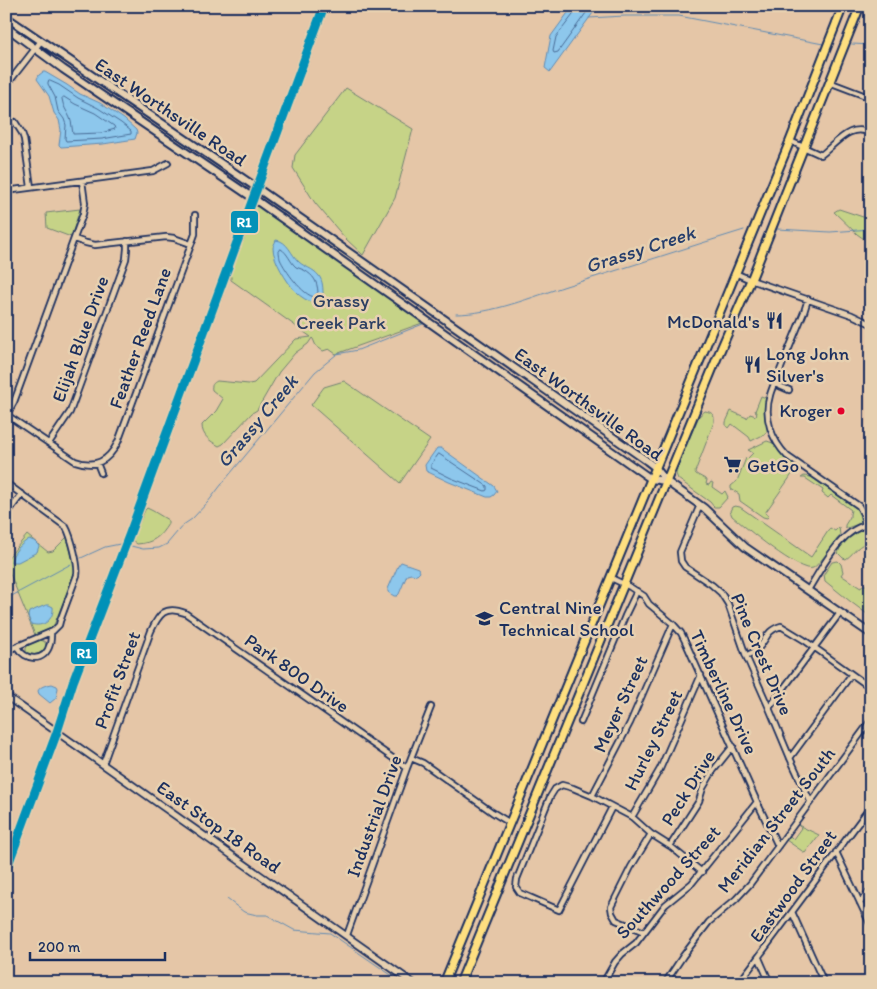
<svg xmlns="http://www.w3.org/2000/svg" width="877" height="989" font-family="Itim,sans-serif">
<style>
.green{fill:#c6d387;stroke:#708172}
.water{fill:#8dc7ec;stroke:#5f8ab3}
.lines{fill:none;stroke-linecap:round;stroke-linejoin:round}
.shore{stroke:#496c97;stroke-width:1}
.stream{stroke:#5f8ab3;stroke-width:1}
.minor-casing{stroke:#1b2f5e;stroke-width:8}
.tertiary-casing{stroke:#1b2f5e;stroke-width:9}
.secondary-casing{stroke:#1b2f5e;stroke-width:10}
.primary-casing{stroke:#1b2f5e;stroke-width:11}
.minor{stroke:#e7d0b0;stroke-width:4.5}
.tertiary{stroke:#e7d0b0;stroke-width:5.5}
.secondary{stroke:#e7d0b0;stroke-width:6}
.primary{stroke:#fedf80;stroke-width:7}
.rail-1-casing{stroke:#e7d0b0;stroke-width:12}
.rail-1{stroke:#0591b8;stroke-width:9}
.bus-dot{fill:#e4002b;stroke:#e7d0b0;stroke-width:2}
.labels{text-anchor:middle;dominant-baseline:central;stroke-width:5;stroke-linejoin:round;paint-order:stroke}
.bus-label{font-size:18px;fill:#1b2f5e;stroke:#e7d0b0;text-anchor:end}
.street-label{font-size:19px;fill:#1b2f5e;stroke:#e7d0b0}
.park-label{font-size:19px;fill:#2c3f62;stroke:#e7d0b0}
.poi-label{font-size:19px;fill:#1b2f5e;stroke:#e7d0b0;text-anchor:start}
.water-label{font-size:20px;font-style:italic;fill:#263e6c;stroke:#e7d0b0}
.line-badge{stroke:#e7d0b0;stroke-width:2}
.badge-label{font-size:14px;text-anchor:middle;font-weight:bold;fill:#fff}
</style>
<rect width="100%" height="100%" fill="#e5c6a7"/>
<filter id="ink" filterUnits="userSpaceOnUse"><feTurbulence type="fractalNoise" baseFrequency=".02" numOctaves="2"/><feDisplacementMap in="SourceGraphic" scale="10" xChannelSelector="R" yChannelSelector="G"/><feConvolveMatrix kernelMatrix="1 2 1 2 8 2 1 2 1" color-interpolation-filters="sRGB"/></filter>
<g filter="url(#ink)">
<path class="green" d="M346,88L413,129L395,198L363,255L345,238L315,203L293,168L295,155Z
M256,204L425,322L336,354L329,349L323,351L316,346L313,339L312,338L308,344L295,353L279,372L257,410L252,413L223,444L219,446C210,441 202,436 202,425L216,411L223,399L212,390C211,385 213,383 217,381L249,384L254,383L296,339L311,337L231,280V277L230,274L239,245L243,242Z
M80,209L71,237L47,228L46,213Z
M839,209L863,217H871V244L857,234L834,212Z
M344,381L430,440L400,483L311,405L324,387Z
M761,396L766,398L765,415L768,429L765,434L751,441L749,437L732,424L729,428L726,426V422L731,411L747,418L750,414L756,416L757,412L755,411Z
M705,411C712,412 715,415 714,422L695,472L696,474L707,480L706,484L709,485L711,482L713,483L712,487L722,494L725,491L728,497L719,507H714L710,502L678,479L676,474L681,453L686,446L699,416Z
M767,441L773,443L786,459L797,468V475L793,473L765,513L769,516L767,518L763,517L740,501L739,494L731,489V486L737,481L746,458L747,459L753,453L748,450Z
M804,476L811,477L857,509C860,513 862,517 861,523L847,528L845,527V525L850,517V514L851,510L831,495L828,498L822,493L823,490L805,478H801Z
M735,506L740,507L811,557L830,528L835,531L839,527L840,535C835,542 819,565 813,568C800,574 744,526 732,516L730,511L732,507Z
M147,508L153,511L168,520V524C160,537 153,543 137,544L132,540L145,510Z
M869,528H871V542C857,544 856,552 846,559L843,558L838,553C843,538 855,532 869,528Z
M27,535L48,552L53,551L67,537L74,564L75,573L54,625L50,629L35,635L6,564V560Z
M838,561L841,564L843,572L841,575L859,587L861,588L863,585H868L871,580V617L851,602L841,594L825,581L824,574L832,562Z
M41,640L45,642C49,653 34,657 26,653V648L28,645Z
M798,825L819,835L805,853L786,840L790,836L793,839L801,828Z"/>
<path class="water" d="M573,6H598L550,72L545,68L551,36Z
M43,72H45L67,85L80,94L100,103L124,119L136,130L137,133L135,139L103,144L61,147L59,145L61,130L59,120L54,113L49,96L37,79L39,75Z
M276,240C288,241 291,255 299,262C304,267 313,268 319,276C323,281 323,289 323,295L315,304C308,301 300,297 295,291C287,282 273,260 273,248C273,246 275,243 276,240Z
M437,448H441L494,486L497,491L494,495L491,497H487L449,482L426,471L425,465Z
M29,539L34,541L39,546L37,552L18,562H11C12,553 21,544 29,539Z
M401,562L418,568L420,572L417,575L411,574L407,575L399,594L397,596H394L388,592V589L398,566Z
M46,605H49L53,607C54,620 43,628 31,624L28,616L29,612Z
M52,684L57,686L58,688L56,698L50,703L39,694L38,691C40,686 47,685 52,684Z"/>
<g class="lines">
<path class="shore" d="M577,6L576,11L556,37L553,51L554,53L558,52L591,6
M50,81L59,85L78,98L98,108L121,123L131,131V134L102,139L66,141L65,139L66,125L64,119L58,111L55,97L48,84V82Z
M64,97L75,104L95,113L114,126L115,129L101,133L73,134C72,129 72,123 70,118C67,111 63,107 62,99Z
M281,249C288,253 290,262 296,267C299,268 301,269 304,270C314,276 317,281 318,292L315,297C303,296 285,270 280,259C280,259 279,252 279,252Z
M439,454L487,486V490L485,491L451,478L431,468V465Z"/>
<path class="stream" d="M589,18L625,16H679L823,44
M852,44L871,45
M777,229L830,232L871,229
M456,314C492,314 532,297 566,286C626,268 685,248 744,230
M127,545L143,549L159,548L167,544L183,525L192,519L208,502L225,480L315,372L337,354L358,350L423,324
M81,558L105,547L120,544
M6,599L71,564
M227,899L244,912L257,915H267L294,930L330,933L394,977
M400,982L402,983"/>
<defs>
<path id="minor" d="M829,82L871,98
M6,86L41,41
M15,122L22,133L24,139L31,187
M790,141L821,155C836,144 851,121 871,134
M6,191L153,171L168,163
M74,239L86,243L95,245L166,237L174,238L191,244
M735,273L751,280L852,315L871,324
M808,299L804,312C797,329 790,346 783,363C779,374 773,384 770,395C763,418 772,440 787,456L859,506L863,514L865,525
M775,384L789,390
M7,415L75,461C95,468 108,462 118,442L195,234V215
M6,416L14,402L83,214L85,203L82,181
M49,443L70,412L126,259L127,249V241
M97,463L101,473
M6,483L66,527C71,536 79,566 77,575L60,621L59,625L53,631L6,651
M700,505L680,552L681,561L685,567L712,585L721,593L728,604L746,656L769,708L790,758L810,801
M6,515L22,494
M611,578L630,587L644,596L649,604L673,624L681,633L686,643L757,802L778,846
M808,590C822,568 841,527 871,524
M17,647C25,661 45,663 50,644C51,641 51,636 51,632
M746,656C749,654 754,652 757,650C767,640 765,631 781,626L804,640L871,688
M769,708L840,613
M581,722L625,616L637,591
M411,758L423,763L492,812L510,823
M790,758L851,675
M103,764L151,631C159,614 165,605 185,613L407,768
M592,796L630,723L673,624
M612,807L559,910L520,893L516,887L517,879L550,797L555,789L562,785L573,788L592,796L632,817L651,834L670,846L702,872
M632,817L660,769L701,675
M670,846L699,801L703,788L713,771L733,746
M836,852L871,926
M860,903L871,889
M792,912L824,983
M644,932L616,920L612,913L611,907L631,867L651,834
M347,935L407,768L431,707
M759,958L770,983
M603,983L615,962L622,954L636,943L665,905L692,883L757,802
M665,983L683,956L709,922L736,899L750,884L871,720
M739,983L871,806"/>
<path id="tertiary" d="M6,696L413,983"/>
<path id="secondary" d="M6,17L257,188L647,461L656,468L666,481L704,508L745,547L871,634
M6,27L63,69L253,198L651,479L666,481"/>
<path id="primary" d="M444,983L790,141L843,6
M460,983L717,358L751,280L860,6"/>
</defs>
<use href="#minor" class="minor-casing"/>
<use href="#tertiary" class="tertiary-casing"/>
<use href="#secondary" class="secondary-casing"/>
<use href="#primary" class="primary-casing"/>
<use href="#minor" class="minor"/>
<use href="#tertiary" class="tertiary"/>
<use href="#secondary" class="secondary"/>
<use href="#primary" class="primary"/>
<defs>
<path id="rail-1" d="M6,870L57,732L73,682L130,533L324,6"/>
</defs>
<use href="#rail-1" class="rail-1-casing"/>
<use href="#rail-1" class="rail-1"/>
</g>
</g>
<defs>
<symbol id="restaurant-bare" viewBox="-9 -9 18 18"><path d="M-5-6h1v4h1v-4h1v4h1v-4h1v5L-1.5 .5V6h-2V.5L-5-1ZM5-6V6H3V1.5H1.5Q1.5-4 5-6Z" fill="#1b2f5e" stroke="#e7d0b0" stroke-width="2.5" paint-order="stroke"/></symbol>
<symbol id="supermarket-bare" viewBox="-9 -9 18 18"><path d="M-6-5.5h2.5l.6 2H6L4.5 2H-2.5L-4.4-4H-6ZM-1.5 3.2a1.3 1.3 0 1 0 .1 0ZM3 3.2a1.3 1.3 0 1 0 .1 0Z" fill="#1b2f5e" stroke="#e7d0b0" stroke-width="2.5" paint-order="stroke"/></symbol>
<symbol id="school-bare" viewBox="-9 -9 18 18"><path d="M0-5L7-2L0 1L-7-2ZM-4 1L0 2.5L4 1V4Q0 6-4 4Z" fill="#1b2f5e" stroke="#e7d0b0" stroke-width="2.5" paint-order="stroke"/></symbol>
</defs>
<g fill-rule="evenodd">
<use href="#restaurant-bare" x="762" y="308" width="25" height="25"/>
<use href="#restaurant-bare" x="740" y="352" width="25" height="25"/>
<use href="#supermarket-bare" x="720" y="452" width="25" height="25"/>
<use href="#school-bare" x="472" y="606" width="25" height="25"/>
</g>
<circle class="bus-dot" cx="841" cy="411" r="4.5"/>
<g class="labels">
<g class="bus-label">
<text x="832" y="411">Kroger</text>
</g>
<g class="street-label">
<text transform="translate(171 112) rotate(34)">East Worthsville Road</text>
<text transform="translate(140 338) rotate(-70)">Feather Reed Lane</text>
<text transform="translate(80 339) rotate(-70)">Elijah Blue Drive</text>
<text transform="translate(589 404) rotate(36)">East Worthsville Road</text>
<text transform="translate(762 654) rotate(67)">Pine Crest Drive</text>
<text transform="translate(297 673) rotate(35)">Park 800 Drive</text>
<text transform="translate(117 680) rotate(-70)">Profit Street</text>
<text transform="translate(724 692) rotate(65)">Timberline Drive</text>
<text transform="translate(620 704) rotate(-65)">Meyer Street</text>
<text transform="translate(653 740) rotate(-64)">Hurley Street</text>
<text transform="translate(688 788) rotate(-58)">Peck Drive</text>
<text transform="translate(374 816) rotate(-70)">Industrial Drive</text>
<text transform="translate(776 820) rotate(-52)">Meridian Street South</text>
<text transform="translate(219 827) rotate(35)">East Stop 18 Road</text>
<text transform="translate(668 882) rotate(-48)">Southwood Street</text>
<text transform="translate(793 886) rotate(-54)">Eastwood Street</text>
</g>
<g class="park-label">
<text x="341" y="300">Grassy<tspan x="341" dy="22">Creek Park</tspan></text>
</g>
<g class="poi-label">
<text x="760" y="321" text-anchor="end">McDonald's</text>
<text x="766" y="353">Long John<tspan x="766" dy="22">Silver's</tspan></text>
<text x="747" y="465">GetGo</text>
<text x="499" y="607">Central Nine<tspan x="499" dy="22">Technical School</tspan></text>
</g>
<g class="water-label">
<text transform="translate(640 249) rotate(-18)">Grassy Creek</text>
<text transform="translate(257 421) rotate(-50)">Grassy Creek</text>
</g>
</g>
<g class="line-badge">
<rect x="230" y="210" width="29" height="24" rx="5" fill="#0591b8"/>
<rect x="70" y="641" width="28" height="24" rx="5" fill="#0591b8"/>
</g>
<g class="badge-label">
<text x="244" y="227">R1</text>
<text x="84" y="658">R1</text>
</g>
<rect width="877" height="989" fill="none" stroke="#e7d0b0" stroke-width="25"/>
<rect x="12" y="12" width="852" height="964" fill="none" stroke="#1b2f5e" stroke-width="2" filter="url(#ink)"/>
<path d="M30 952v8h135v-8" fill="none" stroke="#1b2f5e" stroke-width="2.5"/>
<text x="38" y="952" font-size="15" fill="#1b2f5e" stroke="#e7d0b0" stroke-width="4" paint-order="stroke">200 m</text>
</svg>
